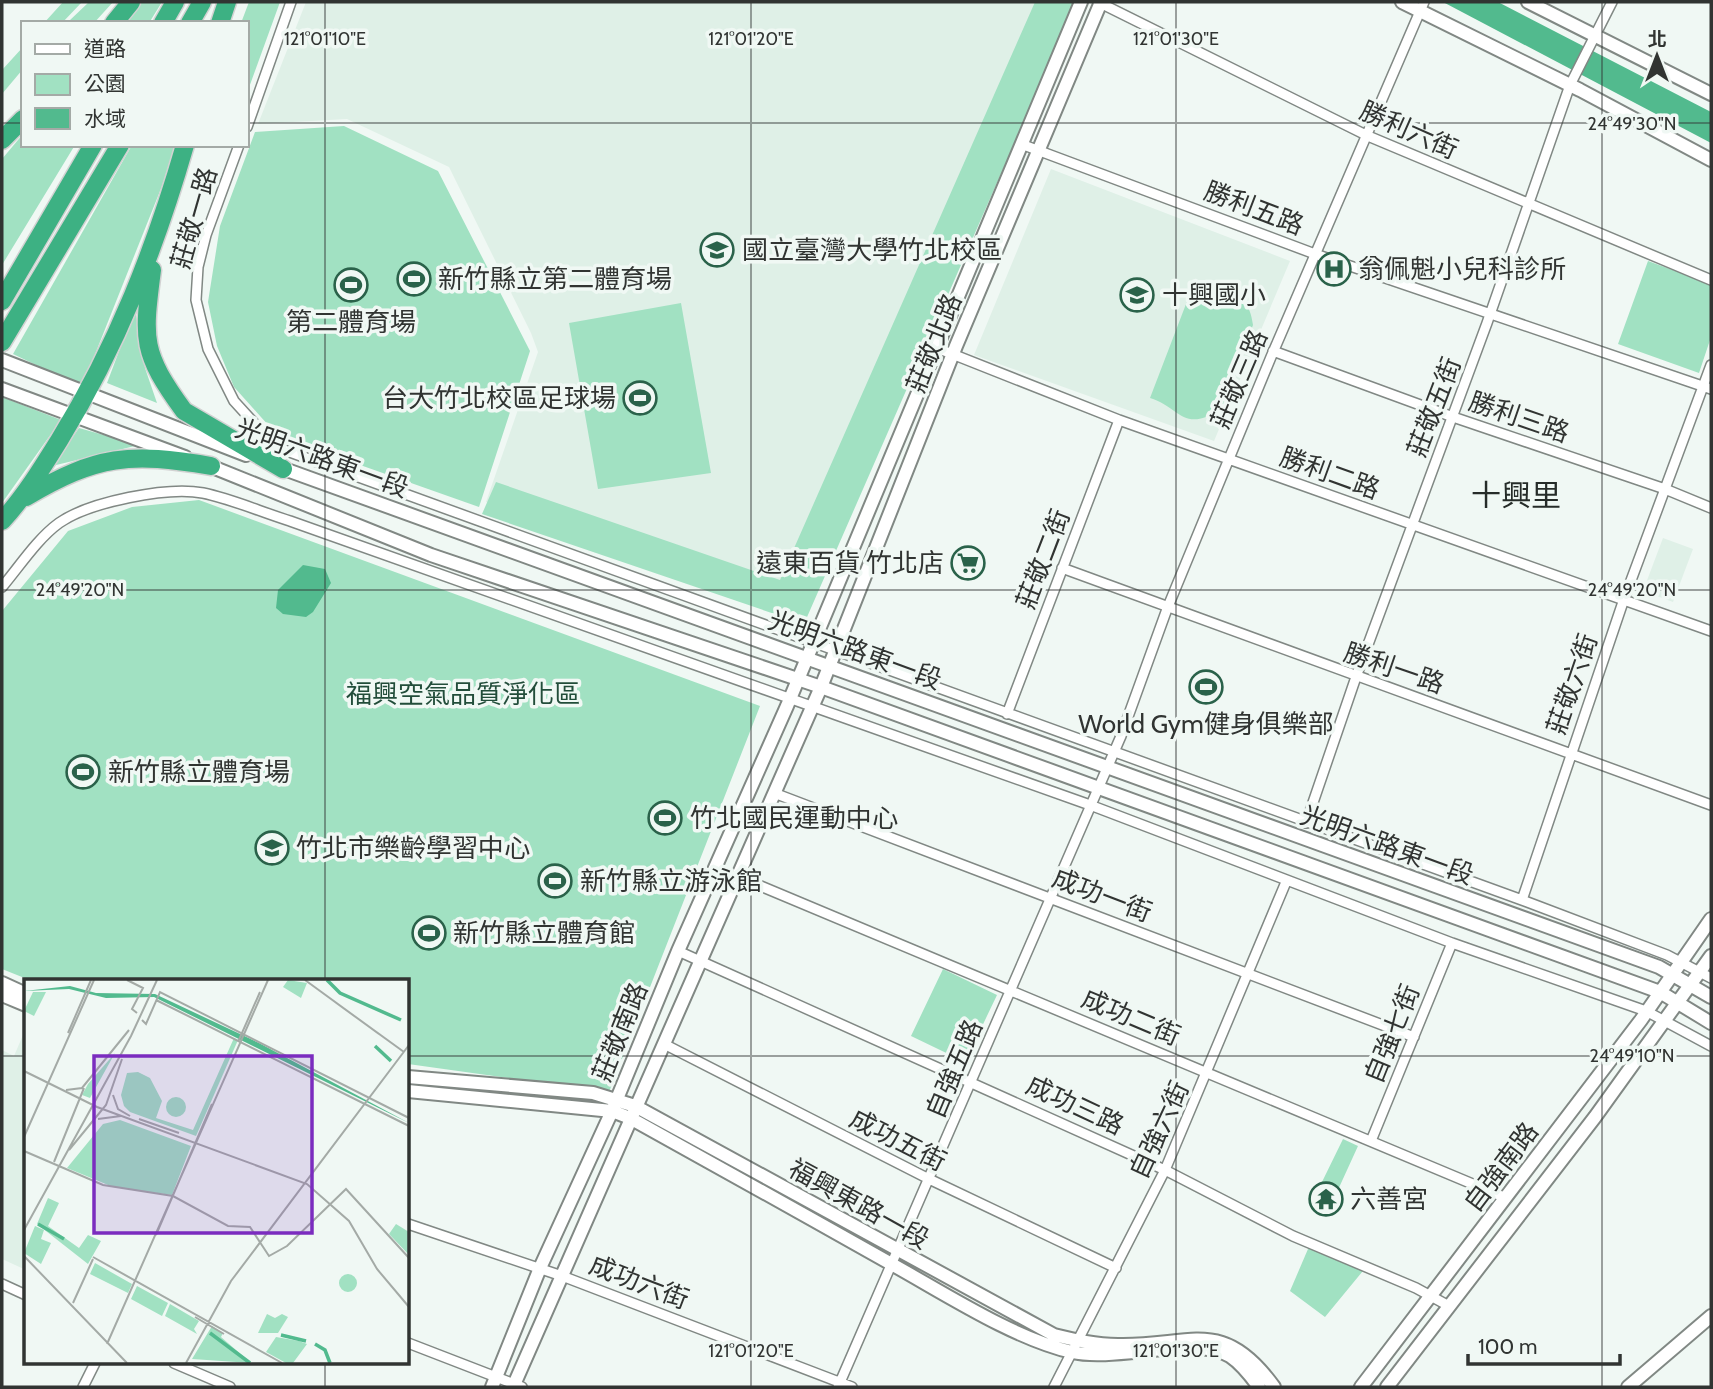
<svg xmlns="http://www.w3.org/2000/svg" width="1713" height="1389" font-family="Cabin,'Noto Sans TC',sans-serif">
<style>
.built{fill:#dff0e7}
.green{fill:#a1e1c2}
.water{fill:#52ba8e}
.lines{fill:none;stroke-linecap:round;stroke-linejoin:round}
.minor-casing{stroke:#818884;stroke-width:12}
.tertiary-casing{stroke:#818884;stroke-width:16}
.secondary-casing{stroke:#818884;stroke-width:16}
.motorway-casing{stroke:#d2d2d2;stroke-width:21}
.minor{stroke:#fff;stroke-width:9}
.tertiary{stroke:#fff;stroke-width:12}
.secondary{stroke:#fff;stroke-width:12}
.motorway{stroke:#3db183;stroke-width:18}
.ticks{fill:none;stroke:#313432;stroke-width:2;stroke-opacity:0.45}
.labels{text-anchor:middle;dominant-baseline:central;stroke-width:7;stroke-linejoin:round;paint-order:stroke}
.street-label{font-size:26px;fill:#313432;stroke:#f0f8f4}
.poi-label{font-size:26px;fill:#313432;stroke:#f0f8f4;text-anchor:start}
.park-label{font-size:26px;fill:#224d3a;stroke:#f0f8f4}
.quarter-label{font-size:30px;fill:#262c29;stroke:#f0f8f4}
.inset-river{fill:none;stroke:#52ba8e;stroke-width:3.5}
.inset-road{fill:none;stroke:#a4aaa6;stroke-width:2}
.view{fill:#7b2cbf;fill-opacity:0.15;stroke:#7b2cbf;stroke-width:3.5}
.inset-edge{fill:none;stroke:#313432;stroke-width:3.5}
.ticks-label{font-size:18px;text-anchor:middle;fill:#313432;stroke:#f0f8f4;stroke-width:7;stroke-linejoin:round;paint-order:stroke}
</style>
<rect width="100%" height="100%" fill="#f0f8f4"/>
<path class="built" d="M306,2H1052L791,604L486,502L538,352L531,333L449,167L347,119L258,124Z
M1051,169L1290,261L1214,441L974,355Z
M1663,538L1693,549L1673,602L1643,591Z
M26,1028V1270L2,1259V1050L14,1056Z"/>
<path class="green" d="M63,2H82L62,23H44Z
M89,2H113L94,23L69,21Z
M137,2H162L149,23H119Z
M249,2H280L247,93V23H241Z
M1035,2H1076L804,624L482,514L496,482L780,580Z
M23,47V69L2,94V70Z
M344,126L438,171L530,351L479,507L278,436L234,387L217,346L208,302L220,226L255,132Z
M23,134V145H75L2,265V159Z
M132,145H175L162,186L82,387L13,354Z
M1648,261L1711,284V337L1699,373L1618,344Z
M1191,291C1217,303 1248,281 1253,325L1221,409C1183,434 1180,407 1150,398Z
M681,303L711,473L598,489L569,323Z
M135,309L145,368L157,403L107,383Z
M2,397L61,420L2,503Z
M79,428L139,445L52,466Z
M199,500L760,706L609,1092L408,1064V981H32L2,969V611L68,531L132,507Z
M943,969L997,995L965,1062L911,1036Z
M1343,1139L1358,1146L1337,1192L1321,1184Z
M1311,1242L1367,1266L1325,1317L1290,1291Z"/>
<path class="water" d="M1443,2H1498L1711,112V143Z
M303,565L325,569L331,583L313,612L306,617L283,614L276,608L278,590Z"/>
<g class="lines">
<defs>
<path id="minor" d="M1098,2L1368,136L1711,280
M247,127L291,2
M1021,144L1315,254L1711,389
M239,145L206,235L198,267L196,300L208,349L234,401L276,447L1522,900L1667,955L1711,978
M937,348L1119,420L1711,631
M1273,351L1453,417L1665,489L1711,508
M1062,568L1711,805
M2,587C19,567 37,539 59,523C89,502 168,486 203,493C232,499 261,512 290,521L1090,805L1452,943L1646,1011L1711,1046
M1007,714L1119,420
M774,793L1414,1037
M1306,823L1356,677L1487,323L1570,85L1612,2
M739,877L1506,1198
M1522,900L1623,602L1711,365
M678,951L1165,1170L1293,1236L1416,1288L1449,1306
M664,1044L929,1179L1116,1268
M1371,1141L1452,943
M408,1224L562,1276L852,1387
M2,1284L26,1295
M408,1343L522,1387
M174,1363L230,1387
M83,1387L95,1363
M838,1387L1121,736L1167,609L1271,357L1424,2
M1054,1387L1165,1170L1286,882"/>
<path id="tertiary" d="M1402,2L1580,90L1711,160
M1528,2L1711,94
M2,983L26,994
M2,995L26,1005
M408,1077L593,1093L635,1106L1054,1335C1075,1340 1096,1345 1118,1345C1190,1347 1222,1315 1274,1387
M408,1091L612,1111L630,1118C718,1167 807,1216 895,1266C947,1295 1015,1339 1072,1352C1117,1362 1194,1335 1230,1356C1242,1364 1251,1376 1259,1387
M492,1387L540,1268L612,1111L678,951L787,706L1081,2
M513,1387L821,687L956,346L1101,2
M1628,1387L1711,1316"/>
<path id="secondary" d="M2,360L246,455
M2,389L185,457
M205,464L431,555L821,687L1660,992L1711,1023
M276,466L1659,967L1711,997
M1361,1387L1641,1020L1711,919
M1387,1387L1595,1117L1711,956"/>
<path id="motorway" d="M114,23L131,2
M163,23L175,2
M190,23L202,2
M220,23L227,2
M2,140L23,119
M152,270C143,340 141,352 184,411L283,469
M2,301L93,145
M2,342L120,145
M26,497C97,455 130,452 211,466
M2,521C25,496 42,468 60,439C117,346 155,249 185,145"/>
</defs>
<use href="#minor" class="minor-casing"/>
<use href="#tertiary" class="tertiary-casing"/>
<use href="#secondary" class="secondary-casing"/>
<use href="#motorway" class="motorway-casing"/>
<use href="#minor" class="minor"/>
<use href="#tertiary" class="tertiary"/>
<use href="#secondary" class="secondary"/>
<use href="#motorway" class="motorway"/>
</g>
<path class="ticks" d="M325,2V981M751,2V1387M1176,2V1387M1602,2V1387M2,123H23M247,123H1711M2,590H1711M2,1056H26M408,1056H1711M325,1363V1387"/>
<defs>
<symbol id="university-ring" viewBox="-11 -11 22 22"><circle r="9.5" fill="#f0f8f4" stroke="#2a624a" stroke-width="1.5"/><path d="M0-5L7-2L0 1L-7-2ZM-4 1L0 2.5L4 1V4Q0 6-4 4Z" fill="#2a624a"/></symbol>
<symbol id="hospital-ring" viewBox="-11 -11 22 22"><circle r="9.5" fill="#f0f8f4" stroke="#2a624a" stroke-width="1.5"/><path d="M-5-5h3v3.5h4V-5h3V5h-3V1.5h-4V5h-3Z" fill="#2a624a"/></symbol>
<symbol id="stadium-ring" viewBox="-11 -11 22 22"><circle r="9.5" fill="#f0f8f4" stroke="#2a624a" stroke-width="1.5"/><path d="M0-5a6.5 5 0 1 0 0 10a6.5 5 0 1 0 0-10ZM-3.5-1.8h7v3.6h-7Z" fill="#2a624a"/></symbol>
<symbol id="school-ring" viewBox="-11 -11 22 22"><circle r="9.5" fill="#f0f8f4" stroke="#2a624a" stroke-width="1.5"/><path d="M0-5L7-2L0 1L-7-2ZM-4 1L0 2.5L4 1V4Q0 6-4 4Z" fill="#2a624a"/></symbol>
<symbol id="supermarket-ring" viewBox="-11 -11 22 22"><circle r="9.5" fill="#f0f8f4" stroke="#2a624a" stroke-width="1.5"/><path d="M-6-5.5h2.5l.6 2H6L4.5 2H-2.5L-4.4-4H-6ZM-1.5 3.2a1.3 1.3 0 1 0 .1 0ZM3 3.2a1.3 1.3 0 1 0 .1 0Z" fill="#2a624a"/></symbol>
<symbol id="temple-ring" viewBox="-11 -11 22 22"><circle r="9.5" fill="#f0f8f4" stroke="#2a624a" stroke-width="1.5"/><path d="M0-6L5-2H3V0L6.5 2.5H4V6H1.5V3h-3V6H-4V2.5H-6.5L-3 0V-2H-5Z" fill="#2a624a"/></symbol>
</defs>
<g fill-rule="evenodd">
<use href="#university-ring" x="698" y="231" width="38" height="38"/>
<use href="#hospital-ring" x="1315" y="250" width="38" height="38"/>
<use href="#stadium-ring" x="395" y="260" width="38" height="38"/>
<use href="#stadium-ring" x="332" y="266" width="38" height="38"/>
<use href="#school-ring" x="1118" y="276" width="38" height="38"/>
<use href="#stadium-ring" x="621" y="379" width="38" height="38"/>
<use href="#supermarket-ring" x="949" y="544" width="38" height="38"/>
<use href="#stadium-ring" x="1187" y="668" width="38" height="38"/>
<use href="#stadium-ring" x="64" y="753" width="38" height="38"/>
<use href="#stadium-ring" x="646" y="799" width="38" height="38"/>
<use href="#school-ring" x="253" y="829" width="38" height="38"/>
<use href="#stadium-ring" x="536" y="862" width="38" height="38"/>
<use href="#stadium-ring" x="410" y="914" width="38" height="38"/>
<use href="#temple-ring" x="1307" y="1180" width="38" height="38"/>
</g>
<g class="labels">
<g class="street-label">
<text transform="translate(1409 130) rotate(24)">勝利六街</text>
<text transform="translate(1254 208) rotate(21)">勝利五路</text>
<text transform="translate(194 218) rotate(-74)">莊敬一路</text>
<text transform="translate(934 343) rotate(-68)">莊敬北路</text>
<text transform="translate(1239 379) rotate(-67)">莊敬三路</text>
<text transform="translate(1434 407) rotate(-69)">莊敬五街</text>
<text transform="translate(1519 417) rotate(19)">勝利三路</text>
<text transform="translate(322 458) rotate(20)">光明六路東一段</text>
<text transform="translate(1330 473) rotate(20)">勝利二路</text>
<text transform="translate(1043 559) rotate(-69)">莊敬二街</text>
<text transform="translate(855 650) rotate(20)">光明六路東一段</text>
<text transform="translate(1394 668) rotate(19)">勝利一路</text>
<text transform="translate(1572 684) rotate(-71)">莊敬六街</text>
<text transform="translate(1387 845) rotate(20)">光明六路東一段</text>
<text transform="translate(1102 895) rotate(21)">成功一街</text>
<text transform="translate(1131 1017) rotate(23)">成功二街</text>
<text transform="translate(620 1032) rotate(-68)">莊敬南路</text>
<text transform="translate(1392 1034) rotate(-68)">自強七街</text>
<text transform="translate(954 1069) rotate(-67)">自強五路</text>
<text transform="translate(1075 1105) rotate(25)">成功三路</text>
<text transform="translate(1159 1130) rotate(-65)">自強六街</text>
<text transform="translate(898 1140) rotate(27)">成功五街</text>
<text transform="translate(1501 1167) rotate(-53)">自強南路</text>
<text transform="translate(859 1204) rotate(29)">福興東路一段</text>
<text transform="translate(639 1282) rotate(21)">成功六街</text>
</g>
<g class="poi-label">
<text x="742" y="250">國立臺灣大學竹北校區</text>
<text x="1358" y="269">翁佩魁小兒科診所</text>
<text x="438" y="279">新竹縣立第二體育場</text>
<text x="1162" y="295">十興國小</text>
<text x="351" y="322" text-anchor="middle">第二體育場</text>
<text x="616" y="398" text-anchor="end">台大竹北校區足球場</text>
<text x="944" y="563" text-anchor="end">遠東百貨 竹北店</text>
<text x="1206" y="724" text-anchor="middle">World Gym健身俱樂部</text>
<text x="108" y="772">新竹縣立體育場</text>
<text x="690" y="818">竹北國民運動中心</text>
<text x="296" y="848">竹北市樂齡學習中心</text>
<text x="580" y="881">新竹縣立游泳館</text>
<text x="453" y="933">新竹縣立體育館</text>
<text x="1350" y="1199">六善宮</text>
</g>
<g class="park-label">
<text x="463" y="694">福興空氣品質淨化區</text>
</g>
<g class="quarter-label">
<text x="1516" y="495">十興里</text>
</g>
</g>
<g transform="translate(24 979)">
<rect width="385" height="385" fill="#f0f8f4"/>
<path d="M264,1L283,4L277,19L259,8ZM9,13H22L10,37L0,32ZM210,59L214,61L172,157L106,133L100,127L97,116L103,94L114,93L126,99L138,122L132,139L169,151ZM91,74L66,119L58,116L64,105ZM142 128a10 10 0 1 1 20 0a10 10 0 1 1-20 0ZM96,141L167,167L148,216L89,208L43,189L79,145ZM24,219L35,224L24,247L55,269L64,256L77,262L64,285L13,245ZM372,245L385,253V276L365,255ZM11,247L20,251L17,260L27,264L17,285L0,274ZM71,284L108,305L104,314L66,295ZM315 304a9 9 0 1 1 18 0a9 9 0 1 1-18 0ZM113,307L144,324L138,337L107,320ZM146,325L175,342L170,350L173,355L141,337ZM243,335L251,339L258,335L264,338L254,354H234ZM188,347L199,354L197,358L227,384L168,380ZM252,358L275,362L283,365L269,384H262L242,373Z" fill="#a1e1c2"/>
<path d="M46,7L72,14L131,15L235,64L385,144L130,18L82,19L45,10L0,12Z" fill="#52ba8e"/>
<path class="inset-river" d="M303,1L316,14L377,41M351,67L367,82M14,245L40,260M186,354L226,384M257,356L282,362M291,365L301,371L306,384"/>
<path class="inset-road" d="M103,1L119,9L108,30L113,34M281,1L355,55M132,21L385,147M311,23L380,73M118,41L122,45L136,13L385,139M44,54L67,1M214,63L236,13M0,92L73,128L283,205L325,242L353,290L385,328M42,111L58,109L105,51M89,116L94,130L106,137M74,140L97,137M115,140L155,154M0,158L70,1M45,171L82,126L98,80M0,172L79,206L149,217L204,247L226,248L245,277L263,267L322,210L385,279M30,183L60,109M0,251L107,57L133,1M132,256L188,125M0,277L103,384M69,278L258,384M49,324L69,280M171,338L200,355M83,365L244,1M162,384L207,302L385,66"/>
<path class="view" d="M70,77H288V254H70Z"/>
<rect width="385" height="385" class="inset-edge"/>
</g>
<g class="ticks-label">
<text x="325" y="45">121°01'10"E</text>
<text x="751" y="45">121°01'20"E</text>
<text x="1176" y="45">121°01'30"E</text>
<text x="1632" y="130">24°49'30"N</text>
<text x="80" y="596">24°49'20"N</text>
<text x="1632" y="596">24°49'20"N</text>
<text x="1632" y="1062">24°49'10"N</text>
<text x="751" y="1357">121°01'20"E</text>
<text x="1176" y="1357">121°01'30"E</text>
</g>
<rect width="1713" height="1389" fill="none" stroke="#313432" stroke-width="7"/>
<rect x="21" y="21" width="228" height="126" fill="#f0f8f4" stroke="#a4aaa6" stroke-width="2"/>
<rect x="35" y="44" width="35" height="10" fill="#ffffff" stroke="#a4aaa6" stroke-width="2"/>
<text x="84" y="56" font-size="21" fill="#313432">道路</text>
<rect x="35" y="74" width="35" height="21" fill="#a1e1c2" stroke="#a4aaa6" stroke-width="2"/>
<text x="84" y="91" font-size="21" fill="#313432">公園</text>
<rect x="35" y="108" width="35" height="21" fill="#52ba8e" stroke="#a4aaa6" stroke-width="2"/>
<text x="84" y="126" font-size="21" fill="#313432">水域</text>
<g transform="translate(1657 56)" stroke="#f0f8f4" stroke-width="5" paint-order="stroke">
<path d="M0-5L12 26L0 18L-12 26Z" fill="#313432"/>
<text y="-10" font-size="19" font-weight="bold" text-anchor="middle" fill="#313432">北</text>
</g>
<path d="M1468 1354v10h152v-10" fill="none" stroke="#313432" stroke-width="3.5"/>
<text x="1478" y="1354" font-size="21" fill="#313432" stroke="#f0f8f4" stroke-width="5" paint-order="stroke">100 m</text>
</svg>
